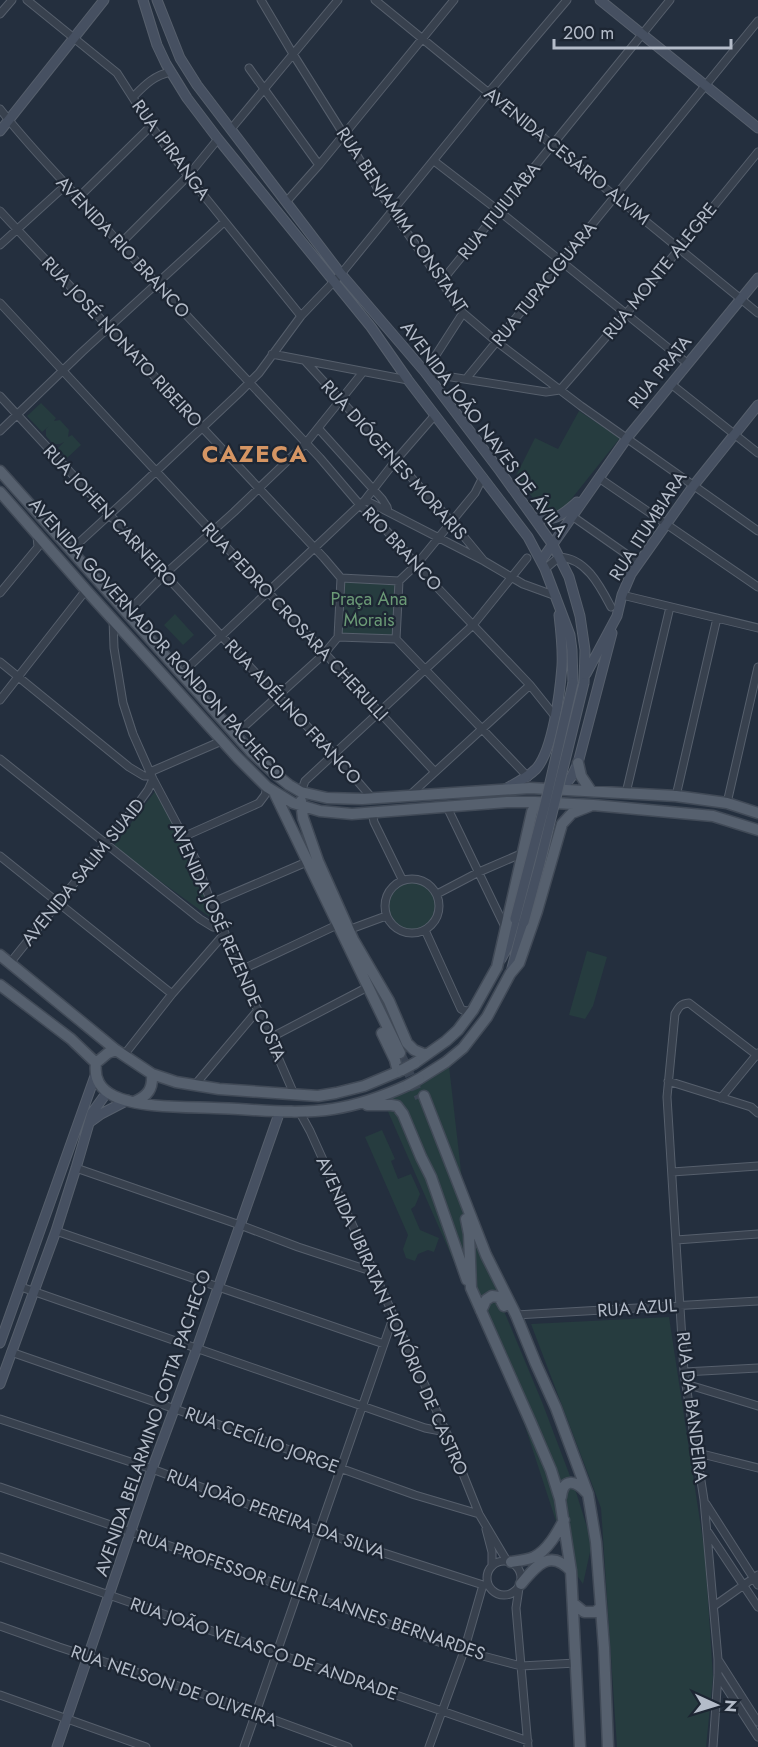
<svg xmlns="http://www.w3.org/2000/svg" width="758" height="1747" font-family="Jost,sans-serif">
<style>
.green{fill:#263c3f}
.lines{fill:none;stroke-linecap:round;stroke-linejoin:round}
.primary-tunnel{stroke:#3a4453;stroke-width:10;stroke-dasharray:10 5;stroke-linecap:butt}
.street-casing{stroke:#565f6c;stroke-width:9}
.secondary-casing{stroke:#565f6c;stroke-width:11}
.primary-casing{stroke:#414a57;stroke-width:13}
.street{stroke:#38414e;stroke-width:7}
.secondary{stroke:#465061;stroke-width:9}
.primary{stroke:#56606e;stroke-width:10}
.secondary-bridge-casing{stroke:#565f6c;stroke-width:11;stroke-linecap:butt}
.primary-bridge-casing{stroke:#414a57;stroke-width:13;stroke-linecap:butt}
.secondary-bridge{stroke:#465061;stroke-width:9}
.primary-bridge{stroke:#56606e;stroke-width:10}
.labels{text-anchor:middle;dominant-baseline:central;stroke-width:4.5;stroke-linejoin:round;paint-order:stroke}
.street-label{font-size:18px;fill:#b4bcc9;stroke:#1d2633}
.park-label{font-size:18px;fill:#6b9a76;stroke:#1d2633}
.district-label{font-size:24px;font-weight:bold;letter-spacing:1.5px;fill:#d59563;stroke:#1d2633}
</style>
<rect width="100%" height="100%" fill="#242f3e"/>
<path class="green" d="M41,403L56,418L54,421L60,420L69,430L68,437L72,435L81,445L67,458L58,448L64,442L60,444H53L46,436V429L49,426L42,432L27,416Z
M579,411L620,438L565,507L559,512L551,513L543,511L516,476L535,438L558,449Z
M343,582L396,584L394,636L341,634Z
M175,614L194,635L183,645L164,625Z
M156,790L194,862L211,918L113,847Z
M389 906a24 24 0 1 1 48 0a24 24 0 1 1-48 0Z
M587,951L607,957L593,1006L585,1019L569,1015Z
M449,1066L466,1215L480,1255L483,1254L501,1298L499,1299L542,1402L576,1492L592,1543L583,1584L571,1567L521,1414L382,1098Z
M382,1130L395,1159L391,1161L398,1179L411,1174L420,1194L415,1206L411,1209L420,1230L439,1238L434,1252L428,1250L418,1254L415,1261L406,1258L403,1249L408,1235L365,1137Z
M669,1317L705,1554L713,1677L706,1747H617L601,1508L531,1324Z"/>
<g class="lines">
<path class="primary-tunnel" d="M400,1053L420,1098"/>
<defs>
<path id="street" d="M27,0L117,73L151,126L188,176L301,316
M261,0L293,54L392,211L463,313L497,342L581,406L758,531
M375,0L758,313
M0,14L12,0
M249,68L319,165
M133,97C144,86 154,75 171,72
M0,109C37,157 81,198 120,244L320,458L360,505L385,529L434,584L530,685L554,715
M231,129L338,0
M434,161L499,211L688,364
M78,198L151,126
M287,201L319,165L454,0
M0,211L324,558L341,578
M120,244L188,176L218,139
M0,245L66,185
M441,282L670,0
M0,303L435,772
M272,354L408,380
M305,361L451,521L484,561
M425,372L463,313
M426,373L546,392L560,390L626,314L758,152
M466,379L758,21
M671,384L758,453
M0,396L264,682L334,754L372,798
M318,428L382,499L387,507L388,511
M0,431L82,352L224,222
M599,478L758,587
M365,500L484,561L523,584L556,596
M572,516L639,563
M71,550L131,495L239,393L259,373L301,316L341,274L489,92L567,0
M545,569L559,557C586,558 600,586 611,607
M341,578L399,581L396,639L338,637Z
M399,581L417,564L475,493L483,477
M0,593L38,547L37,536
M622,595L758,628
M127,613L165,574L234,512L306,443L363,372
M113,619L114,648L123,703L133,734L153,779L196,860L211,903L294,1094
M396,639L528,777
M0,662L129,767L144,776H151
M181,674L365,500L396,460L435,415
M0,700L86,590
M236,734L324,654L338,637
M0,759L200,919L213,927L222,928
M150,772L217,743L221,739
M301,792L305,781L473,625L527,558
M626,793L670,607
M410,795L530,685
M676,796L717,618
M727,803L758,667
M447,807L506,929
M372,812L374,822L402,879
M183,837L259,803L265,795L267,787
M0,856L172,994
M385 906a27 27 0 1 1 54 0a27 27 0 1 1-54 0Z
M437,894L479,872L523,853
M211,903L309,861
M348,930L386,916
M425,930L461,1009L465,1011L473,1010
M10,963L140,801L148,790L153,779
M241,970L337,925
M270,1038L362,990
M124,1055L172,994L225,933
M668,1081L751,1107L758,1113
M194,1086L258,1010
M721,1098L758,1053
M299,1111L310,1131L447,1434L479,1514L507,1561
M76,1168L240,1225L298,1247L374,1272
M672,1172L758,1166
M56,1231L384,1344
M676,1240L758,1234
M21,1287L425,1428L446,1432
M516,1315L758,1301
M11,1352L175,1409L415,1495L479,1514
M684,1372L758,1368
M686,1384L758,1406
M0,1419L152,1469L353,1543L483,1585
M698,1453L758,1468
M0,1487L131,1532L464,1651L521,1666L576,1663
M706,1504L758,1585
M486,1529L492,1552V1566
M708,1532L758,1607
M0,1557L528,1741
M487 1578a17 17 0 1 1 34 0a17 17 0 1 1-34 0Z
M519,1588L516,1608L528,1747
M714,1606L758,1575
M0,1626L59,1647L212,1697L348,1747
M719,1661L758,1722
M718,1675L758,1737
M0,1695L146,1747
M244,1747L394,1315
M429,1747L464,1651L483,1585H488
M713,1747L718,1675V1659L704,1500L684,1372L667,1097L675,1014C679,1007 680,1004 689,1003L758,1056"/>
<path id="secondary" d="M143,0L157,45L166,64L187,98L218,139L371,327L408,380L528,537L545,569L570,635L572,650L573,683
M157,0L180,58L197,85L341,274L425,372L500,471L553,545L569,577L580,616L585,650L584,683
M600,0L758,128
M0,131L104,0
M534,518C556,521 561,516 577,502
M541,561L627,438L758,278
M586,674L617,616L622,595L631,574L694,485L758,405
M505,789C516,783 527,778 536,769C553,750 560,692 562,666C563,649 561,632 559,615
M561,790L572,776L578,763L612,633
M501,959L507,948L515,919
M511,972L524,922
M90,1122L101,1114L128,1100
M0,1343L95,1076
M0,1384L56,1231L76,1168L92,1113L105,1095V1090
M57,1747L152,1469L197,1348L280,1111"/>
<path id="primary" d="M0,471L251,752L274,773L289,785L301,792L327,798L362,799L530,788L676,796L727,803L758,813
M0,492L86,590L237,757L267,787L293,803L320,811L352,814L507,802H535L593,805L713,816L758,830
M578,763L581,776L591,791
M275,794L400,1053
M301,801L303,818L318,861L356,946
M354,941L389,1001L407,1043L414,1050L426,1055
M0,955L116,1050L152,1074L176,1082L219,1089L318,1096L336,1093L364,1086L402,1070
M0,985L71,1039L96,1063
M382,1033L395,1060L398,1072
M116,1050L108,1053L96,1063C94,1079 100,1089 114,1096C138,1108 188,1107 214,1108C254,1109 294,1115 333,1109C359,1105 384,1096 408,1085
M415,1063L446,1041L458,1030L473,1010L497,967L532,812L534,808L545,802
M419,1079L446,1062L463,1048L487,1017L510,974L519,963L537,911L562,824L572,813L590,806
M424,1096L486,1255L516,1315L536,1364L556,1408L588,1494L596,1542L604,1648L608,1747
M134,1102C148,1096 153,1089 152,1074
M367,1105H391L397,1106L403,1114L421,1157L431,1177L467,1280
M466,1219L469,1234L471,1288L530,1421L551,1470L560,1499L571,1571L580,1747
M481,1311L486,1300L492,1296L499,1297L504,1306
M561,1497C563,1478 575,1480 586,1492
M511,1562C518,1561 527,1560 534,1557C548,1550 557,1533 564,1520
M521,1584C536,1566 550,1548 571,1571
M573,1603L584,1612H595L600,1608"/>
</defs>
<use href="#street" class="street-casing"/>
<use href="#secondary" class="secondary-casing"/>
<use href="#primary" class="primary-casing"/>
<use href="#street" class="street"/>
<use href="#secondary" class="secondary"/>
<use href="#primary" class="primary"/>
<defs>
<path id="secondary-bridge" d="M515,919L545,804L573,683
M524,922L540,863L584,683"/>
<path id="primary-bridge" d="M402,1070L415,1063
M408,1085L419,1079"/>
</defs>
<use href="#secondary-bridge" class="secondary-bridge-casing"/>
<use href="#primary-bridge" class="primary-bridge-casing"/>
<use href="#secondary-bridge" class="secondary-bridge"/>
<use href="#primary-bridge" class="primary-bridge"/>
</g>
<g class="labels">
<g class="street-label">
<text transform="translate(171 150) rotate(54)">RUA IPIRANGA</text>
<text transform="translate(567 156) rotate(39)">AVENIDA CESÁRIO ALVIM</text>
<text transform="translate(499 211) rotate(-51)">RUA ITUIUTABA</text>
<text transform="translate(402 220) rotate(56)">RUA BENJAMIM CONSTANT</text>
<text transform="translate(123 247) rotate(47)">AVENIDA RIO BRANCO</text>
<text transform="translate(660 271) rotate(-51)">RUA MONTE ALEGRE</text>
<text transform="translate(544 284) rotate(-51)">RUA TUPACIGUARA</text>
<text transform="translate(122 342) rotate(47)">RUA JOSÉ NONATO RIBEIRO</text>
<text transform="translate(660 372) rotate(-51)">RUA PRATA</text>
<text transform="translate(484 429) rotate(53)">AVENIDA JOÃO NAVES DE ÁVILA</text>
<text transform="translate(394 460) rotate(48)">RUA DIÓGENES MORARIS</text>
<text transform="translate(110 516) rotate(47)">RUA JOHEN CARNEIRO</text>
<text transform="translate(648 526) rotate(-57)">RUA ITUMBIARA</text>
<text transform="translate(402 549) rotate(47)">RIO BRANCO</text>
<text transform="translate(295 622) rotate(47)">RUA PEDRO CROSARA CHERULLI</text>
<text transform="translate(157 639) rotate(48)">AVENIDA GOVERNADOR RONDON PACHECO</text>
<text transform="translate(293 712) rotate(47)">RUA ADÉLINO FRANCO</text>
<text transform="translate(83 872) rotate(-51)">AVENIDA SALIM SUAID</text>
<text transform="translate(228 942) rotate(66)">AVENIDA JOSÉ REZENDE COSTA</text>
<text transform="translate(637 1308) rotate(-4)">RUA AZUL</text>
<text transform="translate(392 1316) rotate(66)">AVENIDA UBIRATAN HONÓRIO DE CASTRO</text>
<text transform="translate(692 1407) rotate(83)">RUA DA BANDEIRA</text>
<text transform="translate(153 1423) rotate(-71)">AVENIDA BELARMINO COTTA PACHECO</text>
<text transform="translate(262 1440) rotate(20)">RUA CECÍLIO JORGE</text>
<text transform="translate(276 1514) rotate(20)">RUA JOÃO PEREIRA DA SILVA</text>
<text transform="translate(311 1595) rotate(19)">RUA PROFESSOR EULER LANNES BERNARDES</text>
<text transform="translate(264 1649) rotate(19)">RUA JOÃO VELASCO DE ANDRADE</text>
<text transform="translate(174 1686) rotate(19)">RUA NELSON DE OLIVEIRA</text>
</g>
<g class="park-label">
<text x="369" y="599">Praça Ana<tspan x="369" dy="21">Morais</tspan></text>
</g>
<g class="district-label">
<text x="255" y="453">CAZECA</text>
</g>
</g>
<g transform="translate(716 1705) rotate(94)" stroke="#1d2633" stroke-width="4.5" paint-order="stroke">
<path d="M0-4.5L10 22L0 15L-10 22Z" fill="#b4bcc9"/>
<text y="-9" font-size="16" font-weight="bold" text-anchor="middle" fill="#b4bcc9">N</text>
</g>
<path d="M554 39v9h177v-9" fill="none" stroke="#b4bcc9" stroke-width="3"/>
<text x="563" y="39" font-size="18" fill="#b4bcc9" stroke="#1d2633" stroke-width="4.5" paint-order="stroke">200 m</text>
</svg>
